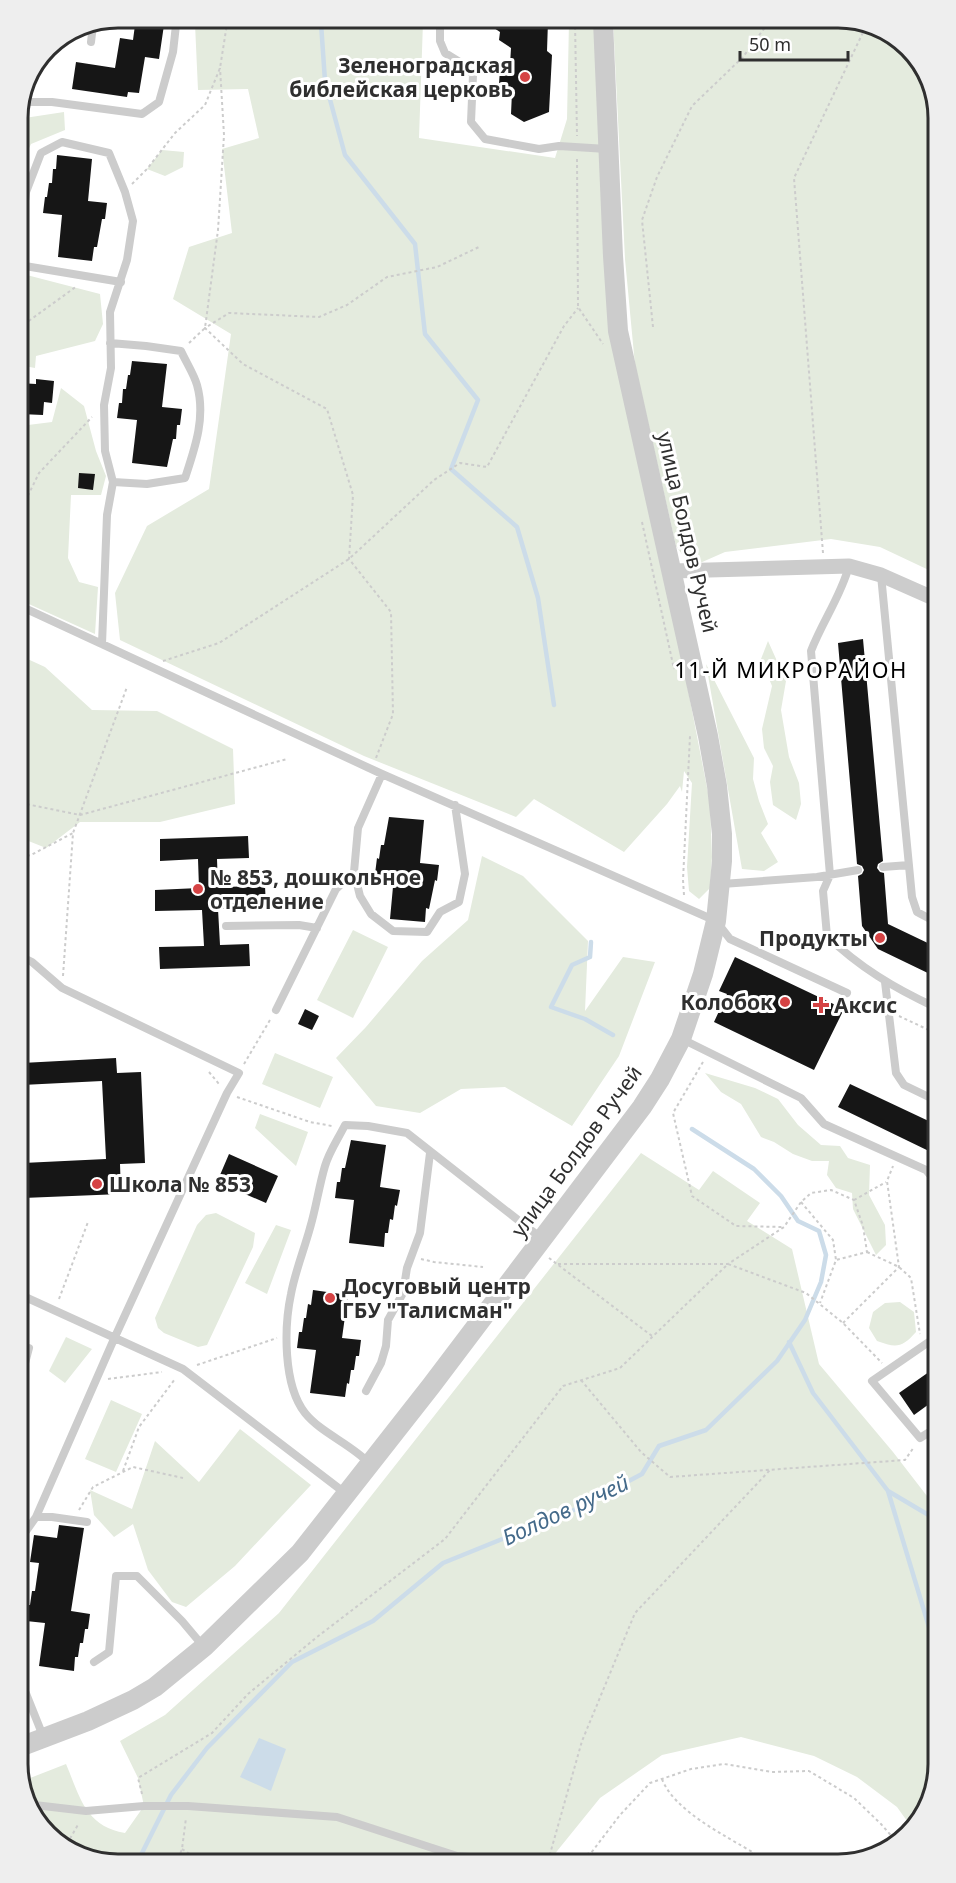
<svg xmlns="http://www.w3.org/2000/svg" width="956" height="1883" font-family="'Noto Sans',sans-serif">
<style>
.green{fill:#e4ebde}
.water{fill:#ccdce9}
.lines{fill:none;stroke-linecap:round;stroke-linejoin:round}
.stream{stroke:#ccdce9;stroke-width:4.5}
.building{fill:#161616}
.path{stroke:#ccc;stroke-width:2;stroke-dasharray:3 3;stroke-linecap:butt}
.service{stroke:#ccc;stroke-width:8}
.minor{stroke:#ccc;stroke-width:15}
.tertiary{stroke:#ccc;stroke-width:20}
.poi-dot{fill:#d54344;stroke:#fff;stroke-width:2}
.labels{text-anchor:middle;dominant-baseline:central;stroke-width:6;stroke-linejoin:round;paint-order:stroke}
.poi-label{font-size:21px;font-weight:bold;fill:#2f2f2f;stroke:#fff;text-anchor:start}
.street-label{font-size:21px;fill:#2f2f2f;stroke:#fff}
.neighbourhood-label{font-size:22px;letter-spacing:1.5px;fill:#000;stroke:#fff}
.water-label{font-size:22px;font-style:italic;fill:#446a8a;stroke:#fff}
.rim{fill:none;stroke:#2f2f2f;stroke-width:3}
</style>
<rect width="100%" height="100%" fill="#fff"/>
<path class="green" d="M845,18L898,39L930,80L933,572L880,547L831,539L725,552L700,563L684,557L676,546L635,365L625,259L613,20Z
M569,21H595L604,258L710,803L712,857L710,888L699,899L689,891L687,867L692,783L684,771L682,792L680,786L667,804L624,852L534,799L516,817L364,756L120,640L115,593L147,526L209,489L231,334L173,299L189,247L232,233L222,149L259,138L248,89L198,90L195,24L423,22L419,138L555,158L567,119Z
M64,112L65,130L31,144L18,172V119Z
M162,150L184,152L183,167L165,176L147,169Z
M19,273L100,294L103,324L95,341L36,356L35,368L19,365Z
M61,388L84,406L96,451L106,476L101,495H71L68,558L79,582L98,587L95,634L20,600V426L52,422Z
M768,641L786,681L781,710L789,757L799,783L801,804L796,820L773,805L770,782L773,766L764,748L762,729L772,686L761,659Z
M21,656L45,667L92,710L157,711L233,749L235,804L160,822H80L46,848L21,838Z
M706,664L754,758L753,779L759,801L768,824L761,833L778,862L764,871L742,869Z
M482,856L523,876L588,941L585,1011L623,957L655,962L619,1056L572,1126L505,1087L461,1089L420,1113L376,1106L336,1058L366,1027L422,961L468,920Z
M353,930L388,947L353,1018L317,1000Z
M275,1053L333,1077L320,1108L262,1084Z
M705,1073L755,1088L778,1099L798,1125L821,1145L840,1146L848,1158L870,1165L869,1195L885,1225L886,1245L876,1255L853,1209L852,1193L836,1188L827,1175L829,1161H812L793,1154L774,1142L761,1137L741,1104L721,1092Z
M260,1114L308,1132L296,1166L255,1128Z
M641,1153L699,1190L713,1171L760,1203L747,1221L792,1249L819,1364L893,1452L937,1509L938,1765L921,1821L912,1828L897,1807L857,1777L814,1756L741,1737L662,1755L600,1798L549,1861L112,1865L62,1848L26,1803L25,1780L66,1764C80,1797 85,1826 125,1833L144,1806L138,1778L120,1741L165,1715L279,1613Z
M216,1213L255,1233L253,1247L207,1345L198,1347L164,1333L158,1328L155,1318L197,1225L206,1215Z
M276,1225L291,1230L267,1294L245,1283Z
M900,1302L914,1312L916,1332C902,1348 896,1348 877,1341L869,1328L873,1312L885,1303Z
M66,1337L92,1349L65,1383L49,1371Z
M111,1400L142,1414L116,1472L85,1459Z
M240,1429L311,1485L235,1566L186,1607L172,1602L148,1570L133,1524L114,1537L94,1515L90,1490L132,1509L155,1441L199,1482Z"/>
<path class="water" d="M259,1738L286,1749L271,1791L240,1777Z"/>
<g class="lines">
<path class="stream" d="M321,23L325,81L345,155L415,244L425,334L478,400L451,469L517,527L538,598L554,705
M591,942L590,957L572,965L551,1007L585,1019L613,1035
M789,1342L813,1393L888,1491L937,1520
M888,1491L938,1657
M136,1865L171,1795L207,1748L292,1662L373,1621L443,1563L574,1510L642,1474L659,1446L706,1430L777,1361L805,1320L821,1282L826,1255L819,1231L798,1221L781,1196L754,1169L692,1129"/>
</g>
<path class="building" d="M548,21L547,51L552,55L549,112L524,122L511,114L512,92L499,84L500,69L510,65L511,48L499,40L500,32L485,22Z
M135,25H164L159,59L145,57L139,93L128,92L127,97L72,89L76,62L115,68L120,38L133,40Z
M57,155L92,159L88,201L107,203L105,219H102L97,247H94L92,261L58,257L62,215L43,213L45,197H47L49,183H52L53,169H56Z
M132,361L167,364L162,407L182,409L180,425H177L176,439H173L167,467L132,463L137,420L117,418L119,403H122L123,389H126L128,375H130Z
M36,379L54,381L52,403L44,402L43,415L20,414L19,383L36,384Z
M79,473L95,474L93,490L78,488Z
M863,639L883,861L878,864L877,868L880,872L884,873L888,924L934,946V976L878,949L862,926L858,876L862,874L864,870L862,866L857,864L838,643Z
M389,817L424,820L420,863L439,865L437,881L435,880L429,909L426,908L425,922L390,919L394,876L375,874L377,858L379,859L381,845H384Z
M248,836L249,858L217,859L218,887L265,886L266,907L218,909L220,945L249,944L250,966L160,969L159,947L204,946L202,910L155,911V890L199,888L198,859L160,861V839Z
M735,957L844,1009L814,1070L714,1022L727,994L719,991Z
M305,1009L319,1016L312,1030L298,1024Z
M116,1058L117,1073L141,1072L145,1163L120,1164L121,1194L23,1198V1163L106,1159L102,1081L22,1085V1063Z
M850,1084L935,1124V1154L838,1107Z
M351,1140L386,1145L380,1187L400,1190L397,1206L395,1205L393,1220L390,1219L388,1233H385L384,1247L349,1243L354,1200L335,1198L337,1182H340L342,1168H345Z
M229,1154L278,1176L266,1203L217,1182Z
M313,1290L348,1295L342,1338L361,1340L359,1356H356L354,1370H351L349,1384L347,1383L345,1397L310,1393L316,1350L297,1348L299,1332H302L304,1318H306L308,1304L311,1305Z
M936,1367V1399L914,1415L899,1393Z
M59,1525L84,1528L71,1611L90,1614L88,1629H85L83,1643H80L78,1657H75L74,1671L39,1666L45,1623L26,1621L28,1605H30L32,1591H35L39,1563L30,1562L34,1535L57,1538Z"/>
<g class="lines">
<path class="path" d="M575,21L577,136
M577,159L578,307L603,344
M132,184L147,169L175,133L205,105L220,68L227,24
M653,327L642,220L657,177L692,106L743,57L766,26L786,19
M19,328L77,286
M189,343L205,328L218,230L224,135L220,68
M20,512L39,473L92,417
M642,522L674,669
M823,553L794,178L866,26
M163,661L219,643L349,559L434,480L460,463L487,467L564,326L578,308
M376,758L393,714L391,612L349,559L353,495L327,409L243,364L205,328L229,313L319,317L347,305L387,277L437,267L481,246
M21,803L80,815L287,759
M21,857L31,855L73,833
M684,895L683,880L690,736
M63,976L73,833L127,687
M899,1016L935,1033
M703,1062L673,1113L692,1196L736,1226L784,1227
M244,1064L270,1020
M209,1072L219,1084
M237,1097L310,1122L332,1126
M854,1200L886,1182
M801,1202L833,1240L836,1260L820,1303
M867,1252L899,1267L911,1278L920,1334
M549,1258L652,1336
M421,1259L434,1262L483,1267
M558,1264H728L784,1227L801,1202L811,1193L831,1190L854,1200L863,1226L867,1252L836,1260
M59,1299L88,1222
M843,1323L899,1267L887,1181L893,1166
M197,1365L277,1338
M108,1379L162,1372
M581,1380L641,1452L670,1477L905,1460L914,1447
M123,1471L139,1427L175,1379
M79,1510L93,1487L133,1467L183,1478
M662,1779C674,1811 726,1836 754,1853
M142,1794L138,1778L212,1733L248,1694L317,1637L445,1539L563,1386L620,1368L728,1264L806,1293L843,1323L882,1363
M64,1849L79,1823
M182,1849L205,1864
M739,1859L754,1853L765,1859
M548,1861L582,1741L635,1613L770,1470
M557,1861L591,1853L620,1815L650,1783L691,1769L724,1764L772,1772L809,1771L854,1798L881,1824L896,1841
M176,1864L182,1849L186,1818"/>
<path class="service" d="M440,22V41L445,53L466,66L473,75L471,122L485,139L539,149L559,146L607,149
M91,42L93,25
M23,102H52L142,114L159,102L173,52L176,25
M19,254L26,192L41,153L62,142L109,153L125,192L133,221L127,260L110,312L111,368L104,405L105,451L113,482L107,515L102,644
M19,265L121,282
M110,343L146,346L181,351C186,362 194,374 197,385C206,417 195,448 185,478L147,484L113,482
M849,566C841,596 822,622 811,651L830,875L823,891L827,936C859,967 894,988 935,1007
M881,575L912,897L917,912L934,921
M20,606L382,774L716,921L730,939L847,993
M382,774L358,828L354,872L360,896L371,914L393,931L427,932L440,912L459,902L465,874L455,805
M883,867L909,865
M722,884L817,877L858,870
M226,926L299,925L317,928
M22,957L32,962L62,988L239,1073L227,1093L114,1339L36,1517
M885,982L896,1073L904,1085L935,1100
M276,1010L336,889L354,872
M682,1039L801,1098L824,1124L926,1170L935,1181
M23,1296L183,1369L345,1493
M936,1337L872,1381L920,1438L936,1428
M24,1367L29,1348
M366,1391L381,1363L386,1346L388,1320L403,1293L407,1268L420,1233L430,1153
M370,1464C351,1444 321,1433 305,1413C283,1385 284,1327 291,1294C295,1272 304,1250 310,1228C316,1208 319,1186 325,1166C329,1152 338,1139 345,1125L368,1126L407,1133L541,1238
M24,1534L36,1517H52L87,1522
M94,1662L109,1652L116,1576H137L182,1621L203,1646
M25,1691L43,1736
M26,1804L86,1811L144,1806H188L337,1817L457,1856L524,1861"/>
<path class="minor" d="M673,571L849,566L881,575L933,598"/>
<path class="tertiary" d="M25,1745L88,1721L133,1700L155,1687L204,1647L300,1553L431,1386L642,1107L660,1079L681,1039L703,974L716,921L722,861V834L717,786L708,736L618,331L613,256L603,21"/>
</g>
<g class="poi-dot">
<circle cx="525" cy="77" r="6"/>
<circle cx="198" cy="889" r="6"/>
<circle cx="880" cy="938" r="6"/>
<circle cx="785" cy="1002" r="6"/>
<path d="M818 996h6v6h6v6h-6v6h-6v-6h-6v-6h6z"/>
<circle cx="97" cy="1184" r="6"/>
<circle cx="330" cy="1298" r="6"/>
</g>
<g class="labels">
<g class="poi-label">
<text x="513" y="65" text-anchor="end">Зеленоградская<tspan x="513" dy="24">библейская церковь</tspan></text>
<text x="210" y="877">№ 853, дошкольное<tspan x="210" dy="24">отделение</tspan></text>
<text x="868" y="938" text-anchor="end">Продукты</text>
<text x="773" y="1002" text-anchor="end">Колобок</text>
<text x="834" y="1005">Аксис</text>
<text x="109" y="1184">Школа № 853</text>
<text x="342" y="1286">Досуговый центр<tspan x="342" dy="24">ГБУ "Талисман"</tspan></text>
</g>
<g class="street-label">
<text transform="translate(688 532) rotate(77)">улица Болдов Ручей</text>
<text transform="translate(576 1151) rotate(-54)">улица Болдов Ручей</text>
</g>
<g class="neighbourhood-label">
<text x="791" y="669">11-Й МИКРОРАЙОН</text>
</g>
<g class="water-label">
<text transform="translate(565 1509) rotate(-25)">Болдов ручей</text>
</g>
</g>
<path d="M0 0H956V1883H0ZM118 28H838A90 90 0 0 1 928 118V1764A90 90 0 0 1 838 1854H118A90 90 0 0 1 28 1764V118A90 90 0 0 1 118 28Z" fill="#eee" fill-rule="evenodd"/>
<path class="rim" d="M118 28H838A90 90 0 0 1 928 118V1764A90 90 0 0 1 838 1854H118A90 90 0 0 1 28 1764V118A90 90 0 0 1 118 28Z"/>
<path d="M740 51v9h108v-9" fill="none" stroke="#2f2f2f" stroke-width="3"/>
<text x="749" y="51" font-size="18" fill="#2f2f2f" stroke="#ffffff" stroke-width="4.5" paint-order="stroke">50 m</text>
</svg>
